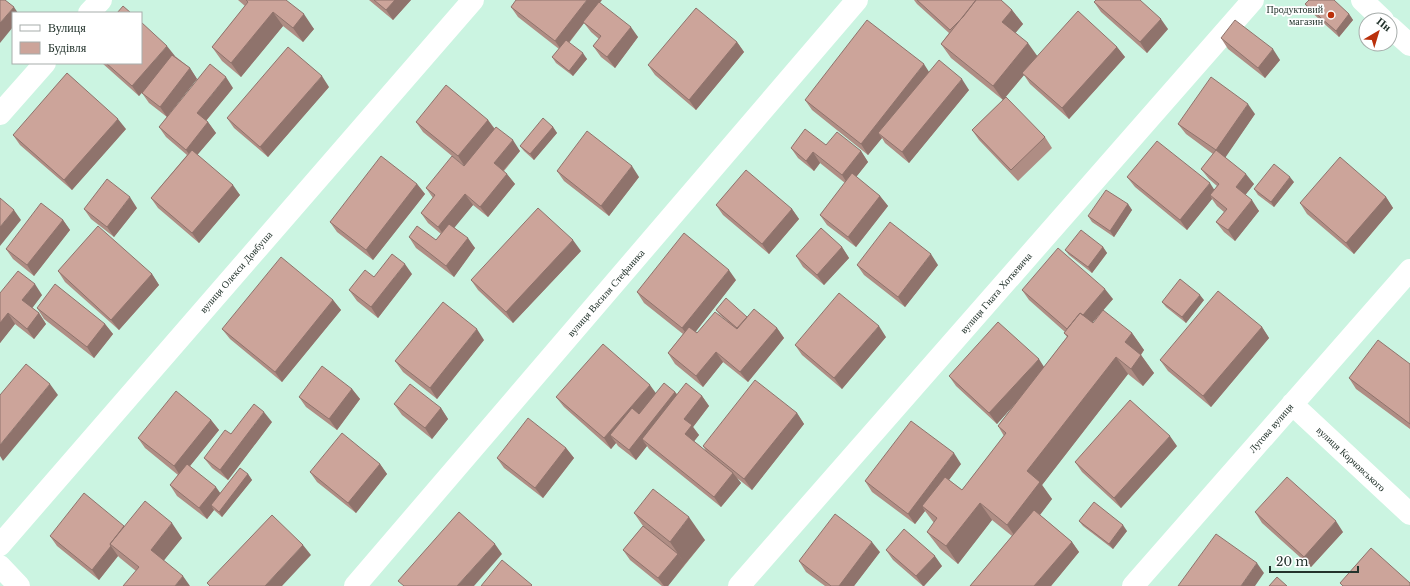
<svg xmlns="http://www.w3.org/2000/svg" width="1410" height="586" font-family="'Libre Baskerville',serif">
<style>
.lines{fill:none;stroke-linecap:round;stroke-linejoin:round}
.minor{stroke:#fff;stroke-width:22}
.wall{fill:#af8d84}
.shaded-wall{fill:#8f736c}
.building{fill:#cca49a;stroke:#8f736c}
.poi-dot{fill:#ba300b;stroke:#fff;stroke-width:1.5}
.labels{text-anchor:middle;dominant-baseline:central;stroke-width:3.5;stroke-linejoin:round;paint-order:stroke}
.poi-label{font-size:10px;fill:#23332c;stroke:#fff;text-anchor:end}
.street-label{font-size:10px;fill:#23332c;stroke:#fff}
</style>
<rect width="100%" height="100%" fill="#cbf4e1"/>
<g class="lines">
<path class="minor" d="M1362,0L1383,20
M89,13L101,0
M1390,27L1410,45
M0,114L45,63
M1292,404L1410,514
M0,545L473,0
M0,566L19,586
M355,586L857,0
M739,586L1253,0
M1133,586L1410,270"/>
</g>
<path class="wall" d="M238,0H286L314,29L303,42L283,26L241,77L222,61L212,47L245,6Z
M369,0H411L393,20Z
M914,0H1001L1012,10L1023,24L1015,33L1037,56L1117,47L1125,57L1069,119L1030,84L1024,75L1004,99L1045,137L1052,148L1018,181L979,140L972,130L1003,100L951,58L941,44L949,33L917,4Z
M1094,2L1168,29L1147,53L1101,12Z
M600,3L638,37L615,68L601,57L593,46L599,39L591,32L584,23L569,43L587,59L573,76L556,63L552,57L559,49L518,17L511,7Z
M1305,4L1349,14L1353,20L1339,37L1309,10Z
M1221,38L1280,60L1265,78L1228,49Z
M737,42L744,52L696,110L655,75L648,65Z
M175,56L190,68L197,79L169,114L233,88L206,121L208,122L216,133L197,155L240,195L199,243L158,208L151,198L187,155L166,137L159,127L167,117L149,103L142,93L144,90L139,96L102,63H141Z
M929,72L969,90L909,163L885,143L882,138L868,155L812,110L805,100Z
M329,87L268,157L234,128L227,118Z
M1255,114L1225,157L1254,184L1245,195L1259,211L1235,241L1224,232L1216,222L1224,212L1217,206L1212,199L1187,230L1135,187L1127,177L1214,190L1217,186L1209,179L1201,169L1213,154L1186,134L1178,124Z
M488,120L495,129L520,151L504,171L515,184L488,217L473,205L454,227L475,248L454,277L416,248L409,237L436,240L441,234L428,223L421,213L433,198L426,188L464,166L423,132L416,122Z
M553,127L557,133L534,160L524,151L520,146Z
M126,129L72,190L20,145L13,135Z
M826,145L861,151L868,162L856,177L880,196L888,206L856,247L827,225L820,215L845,183L820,163L814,171L798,158L791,148Z
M557,171L639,177L609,216L564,181Z
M1294,182L1274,207L1258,195L1254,189Z
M417,184L425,194L373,260L337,232L330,222Z
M1386,197L1393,208L1354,254L1307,214L1300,203Z
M1128,204L1132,210L1114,237L1092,222L1088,216Z
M716,205L792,209L799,219L769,254L723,215Z
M137,208L114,237L91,219L84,209Z
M63,220L70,230L34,276L13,259L6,249Z
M842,247L849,258L824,285L803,267L796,256Z
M1103,247L1107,253L1092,273L1069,255L1065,250Z
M581,251L513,323L478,290L471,280Z
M857,265H938L905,307L864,275Z
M58,271L152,274L159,285L119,330L65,282Z
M412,274L378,318L357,301L349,290Z
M736,280L696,331L697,333L728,322L720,315L716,310L747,317L777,328L784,338L748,382L723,362L703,387L675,364L668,353L683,334L644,303L637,292Z
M1022,290L1113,299L1092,323L1132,333L1144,350L1141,355L1154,373L1143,386L1128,374L1042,485L1052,499L1040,515L1072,542L1079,552L1051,586H970L1012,536L992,520L958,564L940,549L927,532L934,523L925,511L915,524L872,492L865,481L961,464L949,480L962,490L1004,436L998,426L1017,401L997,424L956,386L949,376L1044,367L1067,337L1064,333L1065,332L1029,300Z
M0,293L42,295L32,308L39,313L46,324L34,339L15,324L0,343Z
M333,300L341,310L282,382L230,339L222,329Z
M1204,300L1186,323L1166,307L1162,302Z
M37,308L105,324L113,334L94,358L44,319Z
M1262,327L1269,338L1211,407L1168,371L1160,360Z
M886,337L842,389L802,355L795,345Z
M484,340L437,399L403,372L395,361Z
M1410,364V429L1356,389L1349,378Z
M352,389L360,399L337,430L306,407L299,397Z
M675,392L677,394L702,396L709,406L693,427L699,435L694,441L706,451L703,446L797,413L804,424L752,490L737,478L741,483L721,507L649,449L647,446L636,460L618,446L616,443L611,449L564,407L556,397L656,393Z
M394,404L441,408L448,419L432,439L402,415Z
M211,420L219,430L190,466L220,493L248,474L252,480L222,517L214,510L207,519L177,496L170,485L178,475L145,448L138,438Z
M272,422L228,480L212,468L204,458L231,434Z
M1177,446L1121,508L1082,472L1075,462Z
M566,448L574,458L543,498L504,468L497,458Z
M380,464L387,474L356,513L317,482L310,472Z
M1255,512L1343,532L1311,567L1262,523Z
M634,513L705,540L668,586H662L630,560L623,550L643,526Z
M1079,521L1127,531L1113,549L1083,526Z
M124,526L182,538L164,560L136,571L120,558L118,556L99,580L57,546L50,536Z
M886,550L942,566L924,586H923L893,560Z
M880,552L854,586H825L806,572L799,561Z"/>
<path class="shaded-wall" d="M395,0H411L393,20L386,10Z
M587,0H602L585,23L583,22L584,23L562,51L555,41Z
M14,7L18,13H13V27L0,43V23Z
M1012,10L1023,24L1012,37L1002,22Z
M273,12L283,26L241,77L231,63Z
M304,14L314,29L303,42L293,28Z
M1349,14L1353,20L1339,37L1336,31Z
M1161,19L1168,29L1147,53L1140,42Z
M631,27L638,37L615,68L607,57Z
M737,42L744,52L696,110L689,100Z
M1028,43L1038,57L1022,73L1024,75L1003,100L993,86Z
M167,46L175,56L139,96L132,86Z
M1117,47L1125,57L1069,119L1062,108Z
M1273,49L1280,60L1265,78L1258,68Z
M583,53L587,59L573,76L569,71Z
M924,64L931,75L878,133L882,138L868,155L861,144Z
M190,68L197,79L167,117L160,107Z
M322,76L329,87L268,157L260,147Z
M226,77L233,88L204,123L197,113Z
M962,79L969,90L909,163L902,152Z
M1248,104L1255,114L1223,161L1216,150Z
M118,119L126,129L72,190L64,180Z
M488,120L495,130L465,167L458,156Z
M208,122L216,133L193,160L186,150Z
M553,127L557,133L534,160L530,154Z
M513,140L520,151L501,173L494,163Z
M861,151L868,162L849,186L842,175Z
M813,152L820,163L814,171L806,161Z
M632,166L639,177L609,216L601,206Z
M507,174L515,184L488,217L480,207Z
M1246,174L1254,184L1243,198L1236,187Z
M1290,177L1294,182L1274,207L1271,202Z
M1210,183L1217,194L1210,195L1212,199L1187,230L1180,220Z
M417,184L425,194L373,260L366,250Z
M233,185L240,195L199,243L192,233Z
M465,194L473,205L446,238L438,227Z
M880,196L888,206L856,247L848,237Z
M130,197L137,208L114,237L107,227Z
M1386,197L1393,208L1354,254L1346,243Z
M1252,200L1259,211L1235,241L1228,230Z
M1128,204L1132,210L1114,237L1110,231Z
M792,209L799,219L769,254L762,244Z
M14,210L21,220L0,246V227Z
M63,220L70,230L34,276L27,265Z
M468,238L475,248L454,277L446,266Z
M573,240L581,251L513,323L506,312Z
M842,247L849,258L824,285L817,275Z
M1103,247L1107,253L1092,273L1088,267Z
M931,254L938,265L905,307L898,297Z
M405,264L412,274L378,318L371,307Z
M729,270L736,280L690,339L682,328Z
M152,274L159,285L119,330L111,320Z
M35,284L42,295L30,311L22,300Z
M1105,289L1113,299L1076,341L1069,331Z
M1200,295L1204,300L1186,323L1182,317Z
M333,300L341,310L282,382L275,372Z
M8,313L15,324L0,343V323Z
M39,313L46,324L34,339L27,329Z
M105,324L113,334L94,358L87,347Z
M879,326L886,337L842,389L834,378Z
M1262,327L1269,338L1211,407L1203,396Z
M777,328L784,338L748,382L740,372Z
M477,329L484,340L437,399L430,388Z
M1132,333L1144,350L1137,360L1125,342Z
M716,352L723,362L703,387L696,376Z
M1141,355L1154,373L1143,386L1131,369Z
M1116,357L1128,374L1042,485L1052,499L1019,542L1007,525L1027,471Z
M1039,359L1046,370L997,424L989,413Z
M50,384L58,395L3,461L0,456V445Z
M650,385L658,396L618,441L610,435L616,443L611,449L604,438Z
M352,389L360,399L337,430L329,419Z
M675,392L682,402L642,439L647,446L636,460L629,450Z
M702,396L709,406L693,427L699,435L692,444L685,434L684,419Z
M441,408L448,419L432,439L425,428Z
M264,412L272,422L228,480L220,470Z
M797,413L804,424L752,490L744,479Z
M211,420L219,430L181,477L174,466Z
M1170,436L1177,446L1121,508L1114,498Z
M566,448L574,458L543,498L535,488Z
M954,453L961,464L926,510L922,506L925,511L915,524L908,514Z
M380,464L387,474L356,513L348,503Z
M733,473L741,483L721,507L714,497Z
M248,474L252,480L222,517L219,512Z
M216,487L223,497L211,505L214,510L207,519L199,508Z
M980,503L992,520L958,564L946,546Z
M689,517L705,540L685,564L670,542Z
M1336,521L1343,532L1311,567L1304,557Z
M172,523L182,538L161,564L151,550Z
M1123,525L1127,531L1113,549L1109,544Z
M872,542L880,552L854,586H839Z
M1072,542L1079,552L1051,586H1034Z
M495,544L502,554L474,586H457Z
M303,545L311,555L282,586H265Z
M111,546L118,556L99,580L92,570Z
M678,554L685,564L668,586H664L658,578Z
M935,556L942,566L924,586H923L916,576Z
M1257,563L1264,573L1255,586H1241Z
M183,576L190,586H175Z"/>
<path class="building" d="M0,0H5L14,7L0,23Z
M246,0H286L304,14L293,28L273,12L231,63L212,47L248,2Z
M374,0H395L386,10Z
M516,0H587L555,41L511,7Z
M917,0H976L963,17L950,30Z
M976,0H1001L1012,10L1002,22L1028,43L993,86L941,44Z
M1096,0H1140L1161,19L1140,42L1094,2Z
M1309,0H1334L1349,14L1336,31L1305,4Z
M599,2L631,27L607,57L593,46L601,36L583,22Z
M123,6L131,13H117Z
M696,8L737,42L689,100L648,65Z
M1078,11L1117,47L1062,108L1022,73Z
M867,20L924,64L861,144L805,100Z
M1235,20L1273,49L1258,68L1221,38Z
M141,22L167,46L132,86L106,63H141Z
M566,40L583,53L569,71L552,57Z
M288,47L322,76L260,147L227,118Z
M172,55L190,68L160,107L142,93Z
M939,60L962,79L902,152L878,133Z
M210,64L226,77L197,113L208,122L186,150L159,127Z
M67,73L118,119L64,180L13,135Z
M1211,77L1248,104L1216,150L1178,124Z
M446,85L488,120L458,156L416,122Z
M1006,97L1045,137L1011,170L972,130Z
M543,118L553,127L530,154L520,146Z
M496,127L513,140L494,163L507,174L480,207L465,194L438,227L421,213L435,195L426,188L452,156L464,166Z
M805,129L826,145L837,132L861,151L842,175L813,152L806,161L791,148Z
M587,131L632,166L601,206L557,171Z
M1157,141L1210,183L1180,220L1127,177Z
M192,150L233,185L192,233L151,198Z
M1216,150L1246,174L1236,187L1252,200L1228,230L1216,222L1227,209L1210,195L1219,184L1201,169Z
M381,156L417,184L366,250L330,222Z
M1340,157L1386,197L1346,243L1300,203Z
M1274,164L1290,177L1271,202L1254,189Z
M746,170L792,209L762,244L716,205Z
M852,173L880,196L848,237L820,215Z
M107,179L130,197L107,227L84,209Z
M1106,190L1128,204L1110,231L1088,216Z
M0,198L14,210L0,227Z
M41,203L63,220L27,265L6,249Z
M538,208L573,240L506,312L471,280Z
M890,222L931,254L898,297L857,265Z
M449,224L468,238L446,266L409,237L417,226L436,240Z
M98,226L152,274L111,320L58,271Z
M821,228L842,247L817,275L796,256Z
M1081,230L1103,247L1088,267L1065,250Z
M684,233L729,270L682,328L637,292Z
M1058,248L1105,289L1083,315L1080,313L1067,329L1022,290Z
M392,254L405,264L371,307L349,290L365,270L374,277Z
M281,257L333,300L275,372L222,329Z
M18,271L35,284L22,300L39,313L27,329L8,313L0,323V293Z
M1180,279L1200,295L1182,317L1162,302Z
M55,284L105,324L87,347L37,308Z
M1218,291L1262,327L1203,396L1160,360Z
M839,293L879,326L834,378L795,345Z
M726,298L747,317L737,328L716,310Z
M443,302L477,329L430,388L395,361Z
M754,309L777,328L740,372L716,352L696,376L668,353L689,327L697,333L715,312L737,329Z
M1103,310L1132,333L1125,342L1141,355L1131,369L1116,357L1027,471L1040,482L1007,525L980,503L946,546L927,532L937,518L922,506L945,477L962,490L1006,433L998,426L1068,336L1064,333L1080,313L1093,323Z
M998,322L1039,359L989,413L949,376Z
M1378,340L1410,364V424L1349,378Z
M603,344L650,385L604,438L556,397Z
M26,364L50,384L0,445V395Z
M322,366L352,389L329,419L299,397Z
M755,380L797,413L744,479L703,446Z
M664,383L675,392L629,450L610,435L632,408L639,414Z
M686,383L702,396L684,419L692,425L685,434L733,473L714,497L642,439Z
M410,384L441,408L425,428L394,404Z
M176,391L211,420L174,466L138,438Z
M1130,400L1170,436L1114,498L1075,462Z
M254,404L264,412L220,470L204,458L225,430L231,434Z
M528,418L566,448L535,488L497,458Z
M911,421L954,453L908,514L865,481Z
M342,433L380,464L348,503L310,472Z
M187,464L216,487L199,508L170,485Z
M240,468L248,474L219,512L211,505Z
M1287,477L1336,521L1304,557L1255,512Z
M653,489L689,517L670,542L634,513Z
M84,493L124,526L110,544L111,546L92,570L50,536Z
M145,501L172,523L151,550L183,576L175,586H123L139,567L110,544Z
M1094,502L1123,525L1109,544L1079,521Z
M1034,510L1072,542L1034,586H970Z
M459,512L495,544L457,586H404L398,581Z
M835,514L872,542L839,586H831L799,561Z
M272,515L303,545L265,586H210L207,583Z
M643,526L678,554L658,578L623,550Z
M904,529L935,556L916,576L886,550Z
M1216,534L1257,563L1241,586H1178Z
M1371,548L1410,583V586H1343L1340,583Z
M502,560L532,585L531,586H481Z
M1277,577L1287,586H1269Z"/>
<circle class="poi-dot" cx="1331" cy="15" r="4"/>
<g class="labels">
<g class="poi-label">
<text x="1323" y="9">Продуктовий<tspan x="1323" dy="12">магазин</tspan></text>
</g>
<g class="street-label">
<text transform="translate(236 272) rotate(-49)">вулиця Олекси Довбуша</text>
<text transform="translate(606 293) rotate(-49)">вулиця Василя Стефаника</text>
<text transform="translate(996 293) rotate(-49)">вулиця Гната Хоткевича</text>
<text transform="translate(1271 428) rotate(-49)">Лугова вулиця</text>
<text transform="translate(1351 459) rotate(43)">вулиця Корчовського</text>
</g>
</g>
<rect x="12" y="12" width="130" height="52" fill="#ffffff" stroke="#a7adab"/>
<rect x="20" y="25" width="20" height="6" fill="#ffffff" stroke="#a7adab"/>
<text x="48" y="32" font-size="12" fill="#23332c">Вулиця</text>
<rect x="20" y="42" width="20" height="12" fill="#cca49a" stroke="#a7adab"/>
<text x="48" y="52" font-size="12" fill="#23332c">Будівля</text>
<g transform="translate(1378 32) rotate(38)"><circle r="19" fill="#ffffff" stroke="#a7adab"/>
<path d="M0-3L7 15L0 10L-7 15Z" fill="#ba300b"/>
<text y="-6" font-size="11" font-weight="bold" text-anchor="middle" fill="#23332c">Пн</text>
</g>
<path d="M1270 566v6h88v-6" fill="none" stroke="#23332c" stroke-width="2"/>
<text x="1276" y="566" font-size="12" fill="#23332c" stroke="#ffffff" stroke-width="3" paint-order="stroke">20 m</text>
</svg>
